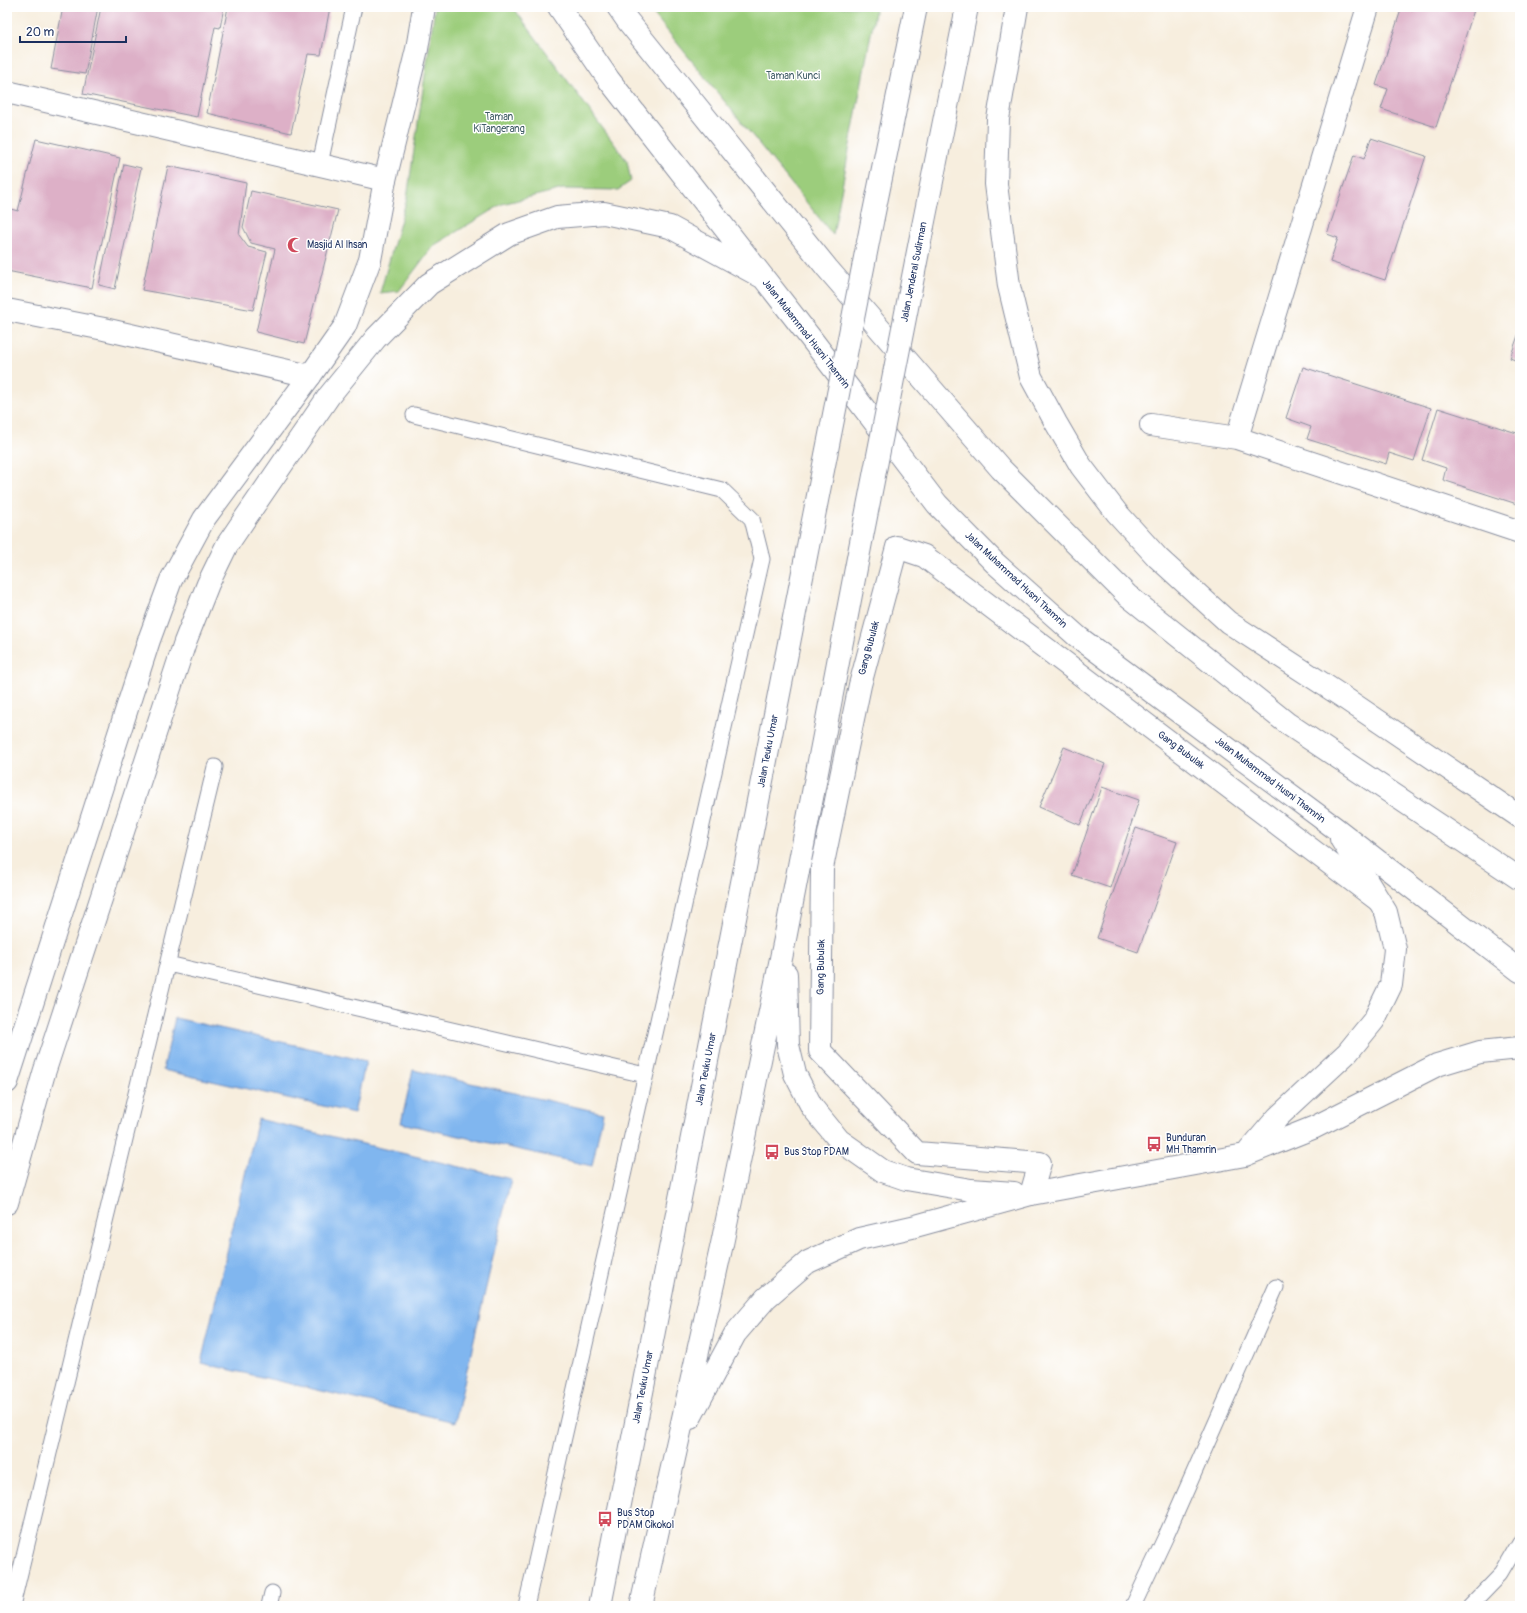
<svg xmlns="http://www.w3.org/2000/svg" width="1527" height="1613" font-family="Pangolin,sans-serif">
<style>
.green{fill:#9ccd7c;stroke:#5c7e6d}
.water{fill:#80b6ef;stroke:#4e72a6}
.building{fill:#ddb0c7}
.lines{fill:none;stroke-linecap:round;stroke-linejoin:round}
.service-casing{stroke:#898e9e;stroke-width:17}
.minor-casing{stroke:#898e9e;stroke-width:24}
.primary-casing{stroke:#898e9e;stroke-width:24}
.service{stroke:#fff;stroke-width:15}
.minor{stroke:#fff;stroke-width:22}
.primary{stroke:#fff;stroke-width:22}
.primary-bridge-casing{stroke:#898e9e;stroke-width:24;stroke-linecap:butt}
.primary-bridge{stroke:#fff;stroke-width:22}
.labels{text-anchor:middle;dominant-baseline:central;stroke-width:3;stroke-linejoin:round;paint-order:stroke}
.park-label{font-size:10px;fill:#425e67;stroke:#fff}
.poi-label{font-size:10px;fill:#1b2f5e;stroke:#fff;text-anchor:start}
.street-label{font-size:10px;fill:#1b2f5e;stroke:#fff}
</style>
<rect width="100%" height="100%" fill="#fff"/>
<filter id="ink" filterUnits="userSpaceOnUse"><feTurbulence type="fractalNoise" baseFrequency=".025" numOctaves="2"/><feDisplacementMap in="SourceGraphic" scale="8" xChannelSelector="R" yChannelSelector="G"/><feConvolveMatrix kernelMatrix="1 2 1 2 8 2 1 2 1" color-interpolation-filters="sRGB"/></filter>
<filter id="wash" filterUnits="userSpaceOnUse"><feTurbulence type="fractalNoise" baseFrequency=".012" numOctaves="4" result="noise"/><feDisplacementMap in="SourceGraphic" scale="16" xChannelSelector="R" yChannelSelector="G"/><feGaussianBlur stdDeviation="0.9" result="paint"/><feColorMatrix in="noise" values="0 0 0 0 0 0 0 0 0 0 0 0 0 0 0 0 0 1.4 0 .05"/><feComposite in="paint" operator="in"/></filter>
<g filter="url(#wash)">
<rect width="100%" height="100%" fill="#f7eede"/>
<path class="green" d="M435,7H513L627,161L631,181L618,190L563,189L502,204L433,246L399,291L380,293L407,198Z
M648,7H876L833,235Z"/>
<path class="water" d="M175,1018L366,1061L354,1113L163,1070Z
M413,1070L603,1113L592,1166L401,1123Z
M258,1119L511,1179L455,1422L201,1363Z"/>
<g id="blocks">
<path class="building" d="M63,7H98L85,74L51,69Z
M101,7H224L220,28L215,27L197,117L83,94Z
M228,7H330L321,55L308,54L291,133L207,113Z
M1402,7L1413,10V7H1475L1436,127L1381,109L1388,89L1376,85Z
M1371,138L1426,156L1385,280L1330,262L1338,238L1327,234L1354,155L1364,159Z
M36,139L120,158L92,288L7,271V208L18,211Z
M124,164L141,168L115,289L99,285Z
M168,166L246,183L239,235L248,247L267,252L253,310L142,290Z
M251,191L338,210L304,344L256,332L275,249L251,243L243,227Z
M1520,330V362L1510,358Z
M1303,367L1431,408L1414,461L1389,453L1386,464L1307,439L1311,427L1286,418Z
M1438,408L1520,434V505L1443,480L1446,468L1422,460Z
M1064,747L1105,764L1080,825L1039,807Z
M1102,787L1139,800L1110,888L1072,875Z
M1136,828L1177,842L1138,952L1097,938Z"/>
</g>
</g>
<g filter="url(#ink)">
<use href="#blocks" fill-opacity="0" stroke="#898e9e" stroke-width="1"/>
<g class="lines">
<defs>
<path id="service" d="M320,164L354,7
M414,415L722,490L752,519L762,559L526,1606
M168,964L645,1075
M12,1606L215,767
M269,1606L272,1593
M1133,1606L1166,1536L1276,1287
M1470,1606L1500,1575L1520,1541"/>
<path id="minor" d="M7,92L385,180
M7,310L104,329L310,376
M1151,425L1237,438L1520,532
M1237,438L1368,7
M1031,1194L1040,1163L917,1153L820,1051L822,868L860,685L897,547L924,556L1378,900"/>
<path id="primary" d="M559,7L609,80L809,336L937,504L995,563L1078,637L1335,828L1520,971
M618,7L627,20L827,268L1001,469L1127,595L1288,724L1520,879
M1017,7L998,119L996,184L1009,286L1031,377L1056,423L1081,466L1117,513L1158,558L1228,622L1340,695L1520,817
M873,217L916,7
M923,226L967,7
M786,974L788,1045L795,1074L812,1107L839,1140L883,1171L906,1179L971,1190L1014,1193
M7,1082L149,640L171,580L204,519L310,376L345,326L370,260L385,180L417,49L424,7
M1249,1151L1278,1117L1348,1052L1374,1020L1391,985L1395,949L1386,912L1341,839
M7,1203L44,1073L185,642L208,584L227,545L244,520L329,396L376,338L429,284L509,234L557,217L604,213L670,227L762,277
M690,1418L735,1334L766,1298L808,1262L859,1239L912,1227L1031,1194L1245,1155L1315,1127L1437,1065L1480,1052L1520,1048
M600,1606L811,531
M641,1606L722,1244L785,939L862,537"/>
</defs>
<use href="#service" class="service-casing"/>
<use href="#minor" class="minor-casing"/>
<use href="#primary" class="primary-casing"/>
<use href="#service" class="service"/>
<use href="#minor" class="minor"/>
<use href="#primary" class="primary"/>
<defs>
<path id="primary-bridge" d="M811,531L873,217
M862,537L923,226"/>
</defs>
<use href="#primary-bridge" class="primary-bridge-casing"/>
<use href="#primary-bridge" class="primary-bridge"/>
</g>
</g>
<defs>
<symbol id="mosque-bare" viewBox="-9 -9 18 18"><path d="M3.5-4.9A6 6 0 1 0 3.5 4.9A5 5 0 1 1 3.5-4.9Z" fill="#d1495b" stroke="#fff" stroke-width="2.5" paint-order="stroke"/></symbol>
<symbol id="bus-bare" viewBox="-9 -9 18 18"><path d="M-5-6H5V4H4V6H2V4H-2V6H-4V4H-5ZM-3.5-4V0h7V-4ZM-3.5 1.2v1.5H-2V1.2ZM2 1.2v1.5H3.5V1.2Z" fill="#d1495b" stroke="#fff" stroke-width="2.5" paint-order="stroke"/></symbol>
</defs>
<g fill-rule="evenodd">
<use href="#mosque-bare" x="284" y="234" width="22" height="22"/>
<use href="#bus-bare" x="1143" y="1133" width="22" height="22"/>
<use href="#bus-bare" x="761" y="1141" width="22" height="22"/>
<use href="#bus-bare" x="594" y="1508" width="22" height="22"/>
</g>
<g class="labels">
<g class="park-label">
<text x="793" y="76">Taman Kunci</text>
<text x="499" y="117">Taman<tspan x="499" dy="12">KiTangerang</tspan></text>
</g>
<g class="poi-label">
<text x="307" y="245">Masjid Al Ihsan</text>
<text x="1166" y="1138">Bunduran<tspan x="1166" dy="12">MH Thamrin</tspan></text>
<text x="784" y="1152">Bus Stop PDAM</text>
<text x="617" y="1513">Bus Stop<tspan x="617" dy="12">PDAM Cikokol</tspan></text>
</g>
<g class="street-label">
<text transform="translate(914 272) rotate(-79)">Jalan Jenderal Sudirman</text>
<text transform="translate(806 334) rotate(52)">Jalan Muhammad Husni Thamrin</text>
<text transform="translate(1016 580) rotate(43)">Jalan Muhammad Husni Thamrin</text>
<text transform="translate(869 648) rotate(-75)">Gang Bubulak</text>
<text transform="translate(1181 750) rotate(37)">Gang Bubulak</text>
<text transform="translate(768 751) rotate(-79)">Jalan Teuku Umar</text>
<text transform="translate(1270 780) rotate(37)">Jalan Muhammad Husni Thamrin</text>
<text transform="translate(821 967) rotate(-89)">Gang Bubulak</text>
<text transform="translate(706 1069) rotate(-79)">Jalan Teuku Umar</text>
<text transform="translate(643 1387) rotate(-79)">Jalan Teuku Umar</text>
</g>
</g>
<rect width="1527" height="1613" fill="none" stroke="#fff" stroke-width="24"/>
<path d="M20 36v6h106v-6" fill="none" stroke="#1b2f5e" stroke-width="2"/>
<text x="26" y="36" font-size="12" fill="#1b2f5e" stroke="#ffffff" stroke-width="3" paint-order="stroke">20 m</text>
</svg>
